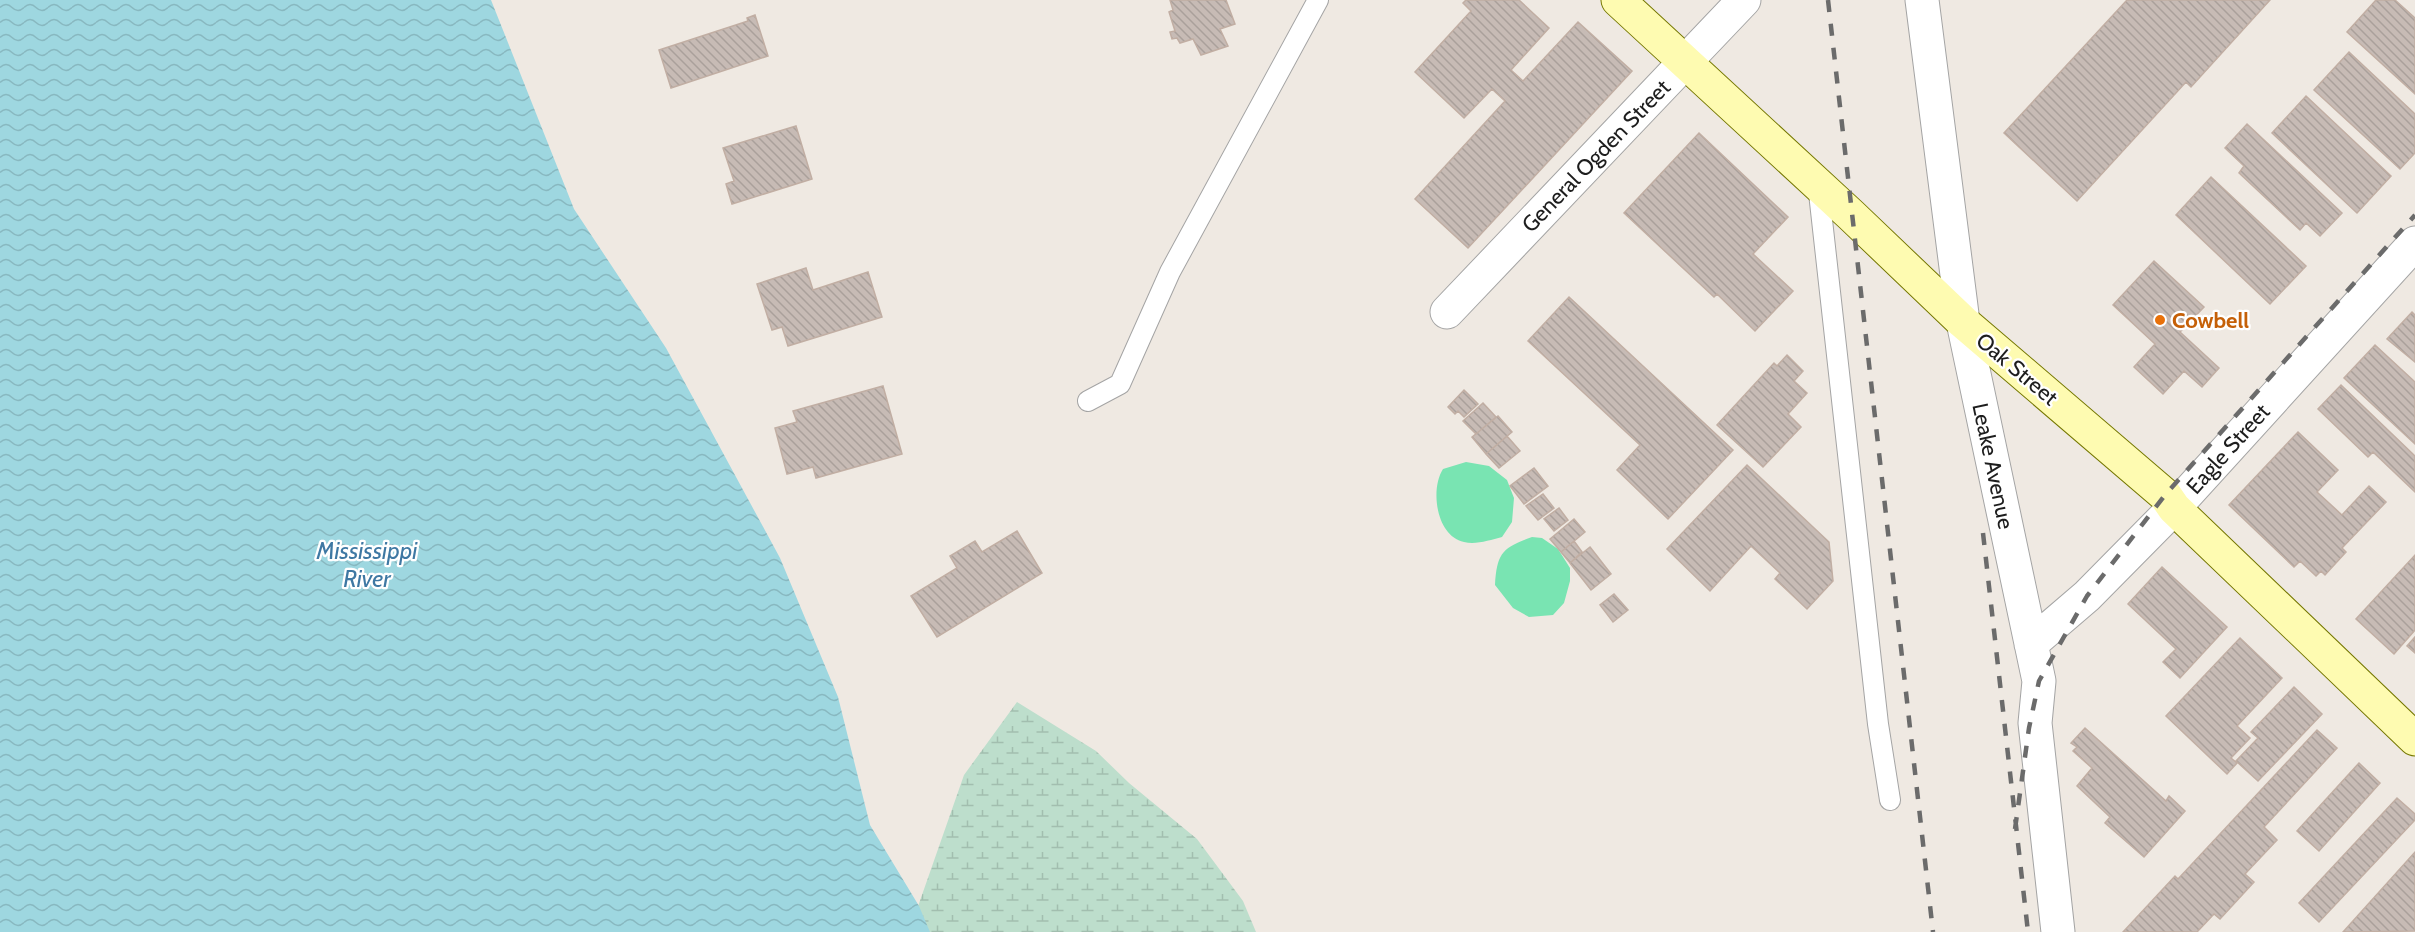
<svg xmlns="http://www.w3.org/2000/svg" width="2415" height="932" font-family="Cabin,sans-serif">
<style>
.wetland{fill:url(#wetland-marsh)}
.pitch{fill:#79e4b2}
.water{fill:url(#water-waves)}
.building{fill:url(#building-back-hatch);stroke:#c1aea3;stroke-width:1.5}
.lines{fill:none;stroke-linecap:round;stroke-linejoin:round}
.service-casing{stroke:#a4a4a4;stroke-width:22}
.minor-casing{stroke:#a4a4a4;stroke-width:35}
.tertiary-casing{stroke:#a4a4a4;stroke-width:35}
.secondary-casing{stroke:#757700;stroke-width:35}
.service{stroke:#fff;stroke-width:20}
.minor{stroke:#fff;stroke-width:33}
.tertiary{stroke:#fff;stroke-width:33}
.secondary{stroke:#fefbb1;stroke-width:33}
.rail{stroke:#6b6b6b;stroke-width:4.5;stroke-dasharray:12 12;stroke-linecap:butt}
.food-dot{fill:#e8710a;stroke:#fff;stroke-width:2}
.labels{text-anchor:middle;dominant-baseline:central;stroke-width:4.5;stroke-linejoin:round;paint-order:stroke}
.street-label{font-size:22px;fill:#1d1d1d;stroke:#fff}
.food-label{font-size:22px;font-weight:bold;fill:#c56008;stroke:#fff;text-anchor:start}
.water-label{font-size:24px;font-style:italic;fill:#3e78a3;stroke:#fff}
</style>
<defs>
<pattern id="wetland-marsh" width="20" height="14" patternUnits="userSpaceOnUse" patternTransform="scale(1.5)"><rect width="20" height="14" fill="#bddecc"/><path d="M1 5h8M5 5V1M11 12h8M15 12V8" fill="none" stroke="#a2beaf"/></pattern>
<pattern id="water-waves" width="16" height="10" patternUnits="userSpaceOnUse" patternTransform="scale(1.5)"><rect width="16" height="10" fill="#9ed7e0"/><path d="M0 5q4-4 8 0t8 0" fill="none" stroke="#88b8c0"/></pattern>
<pattern id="building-back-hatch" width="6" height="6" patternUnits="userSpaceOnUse" patternTransform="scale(1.5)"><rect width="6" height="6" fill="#c7bbb5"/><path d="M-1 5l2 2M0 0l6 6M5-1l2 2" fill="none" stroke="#aaa09b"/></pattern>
</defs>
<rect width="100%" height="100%" fill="#efe9e2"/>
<path class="wetland" d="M1017,702L1096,751L1129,783L1197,839L1243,901L1256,932H909L964,775Z"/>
<path class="pitch" d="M1466,462L1489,466L1507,480L1514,498L1512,522L1502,537C1490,540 1476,545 1464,542C1436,536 1430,489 1443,469Z
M1532,537L1542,538L1558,549L1570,568V581L1564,603L1553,615L1529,617L1513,608L1495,585C1497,553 1502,548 1532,537Z"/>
<path class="water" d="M0,0H491L574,209L666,348L780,558L838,697L870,825L919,906L930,932H0Z"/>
<path class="building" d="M1170,0H1226L1235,24L1220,29L1228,46L1201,55L1193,39L1180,43L1177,38L1172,39L1170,32L1175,31L1169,12L1173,10Z
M1466,0H1519L1549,28L1511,70L1523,81L1578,22L1632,71L1468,248L1415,199L1505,101L1492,89L1464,118L1415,72L1471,11L1463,3Z
M2127,0H2270L2191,87L2186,82L2077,201L2004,133Z
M2376,0H2395L2415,18V94L2347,32Z
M755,15L768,56L671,88L659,50L748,21L747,18Z
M2349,52L2415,114V153L2400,169L2314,90Z
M2306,96L2391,176L2357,213L2272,133Z
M2247,124L2342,213L2320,236L2306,223L2300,230L2239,173L2244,166L2225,148Z
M796,126L812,179L732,204L726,184L734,181L723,148Z
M1699,133L1788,217L1753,254L1793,291L1755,331L1717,294L1714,297L1624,213Z
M2211,177L2306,266L2270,304L2176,215Z
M2154,261L2204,307L2180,332L2219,368L2202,387L2184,371L2163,394L2134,367L2155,344L2113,305Z
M806,268L813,290L868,272L882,317L788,346L782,327L772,330L757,284Z
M1569,297L1733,450L1668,519L1617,470L1640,445L1528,341Z
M2412,312L2415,315V362L2387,339Z
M2375,345L2415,382V444L2344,378Z
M1787,355L1803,371L1794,381L1807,393L1788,414L1801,427L1763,467L1717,425L1774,363L1777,366Z
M2341,385L2415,456V492L2373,452L2368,457L2318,409Z
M883,386L902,454L816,478L813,467L787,474L775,428L797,422L793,411Z
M1464,390L1478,404L1464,417L1458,411L1455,414L1448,407Z
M1483,403L1496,417L1476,434L1463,421Z
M1498,416L1512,432L1486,454L1472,437Z
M2298,432L2338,470L2317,492L2342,515L2369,486L2386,502L2342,548L2346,552L2325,575L2321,571L2316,576L2300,561L2294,567L2229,505Z
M1507,436L1520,451L1499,468L1486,454Z
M1747,465L1829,542L1833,581L1807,609L1775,579L1780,573L1751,546L1710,591L1667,549Z
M1534,468L1548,486L1524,504L1510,486Z
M1543,494L1554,508L1538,520L1526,506Z
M1559,508L1568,520L1554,531L1544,519Z
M1574,519L1585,532L1561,552L1550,539Z
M1017,531L1042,573L937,637L911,596L957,568L950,556L975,541L982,552Z
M1574,541L1582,552L1570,563L1561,552Z
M1590,547L1611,574L1591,590L1570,563Z
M2415,555V630L2394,654L2356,619Z
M2162,567L2227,627L2180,678L2163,662L2176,649L2128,604Z
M1614,594L1628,610L1613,622L1600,605Z
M2415,637V653L2407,646Z
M2240,638L2282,678L2237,726L2250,738L2231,758L2237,763L2227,774L2166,716Z
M2294,687L2322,714L2258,781L2236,761L2258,738L2251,732Z
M2085,728L2166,801L2169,796L2185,811L2144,857L2105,823L2110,817L2077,786L2092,768L2073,751L2077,747L2071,743Z
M2317,730L2337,748L2264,827L2277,840L2245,874L2254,882L2220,919L2214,914L2197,932H2123L2175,876L2178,879Z
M2359,763L2380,783L2319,851L2297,831Z
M2397,798L2415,814V820L2319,922L2299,903Z
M2415,852V931L2344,932H2343Z"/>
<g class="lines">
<defs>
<path id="service" d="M1818,184L1878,724L1890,800
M1088,401L1120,384L1170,272L1318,0"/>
<path id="minor" d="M1922,0L1963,322
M1447,312L1744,0
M2174,508L2415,243"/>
<path id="tertiary" d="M1963,322L2039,681L2035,723L2058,932
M2031,644L2087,596L2174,508"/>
<path id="secondary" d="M1618,0L1851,215L1963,322L2165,495L2174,508L2415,739"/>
</defs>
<use href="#service" class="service-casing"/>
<use href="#minor" class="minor-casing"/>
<use href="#tertiary" class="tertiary-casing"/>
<use href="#secondary" class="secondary-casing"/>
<use href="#service" class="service"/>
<use href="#minor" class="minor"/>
<use href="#tertiary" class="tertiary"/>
<use href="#secondary" class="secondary"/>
<path class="rail" d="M1828,0L1933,932
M1983,533L2028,932
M2015,829L2029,728L2039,681L2087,596L2165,495L2415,215"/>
</g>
<circle class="food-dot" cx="2160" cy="320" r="6"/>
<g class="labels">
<g class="street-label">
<text transform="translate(1596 156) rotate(-46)">General Ogden Street</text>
<text transform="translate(2017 369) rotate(40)">Oak Street</text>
<text transform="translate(2228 449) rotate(-48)">Eagle Street</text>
<text transform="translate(1993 466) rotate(78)">Leake Avenue</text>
</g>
<g class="food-label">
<text x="2172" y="320">Cowbell</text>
</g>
<g class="water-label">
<text x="367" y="550">Mississippi<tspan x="367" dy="28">River</tspan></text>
</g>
</g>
</svg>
